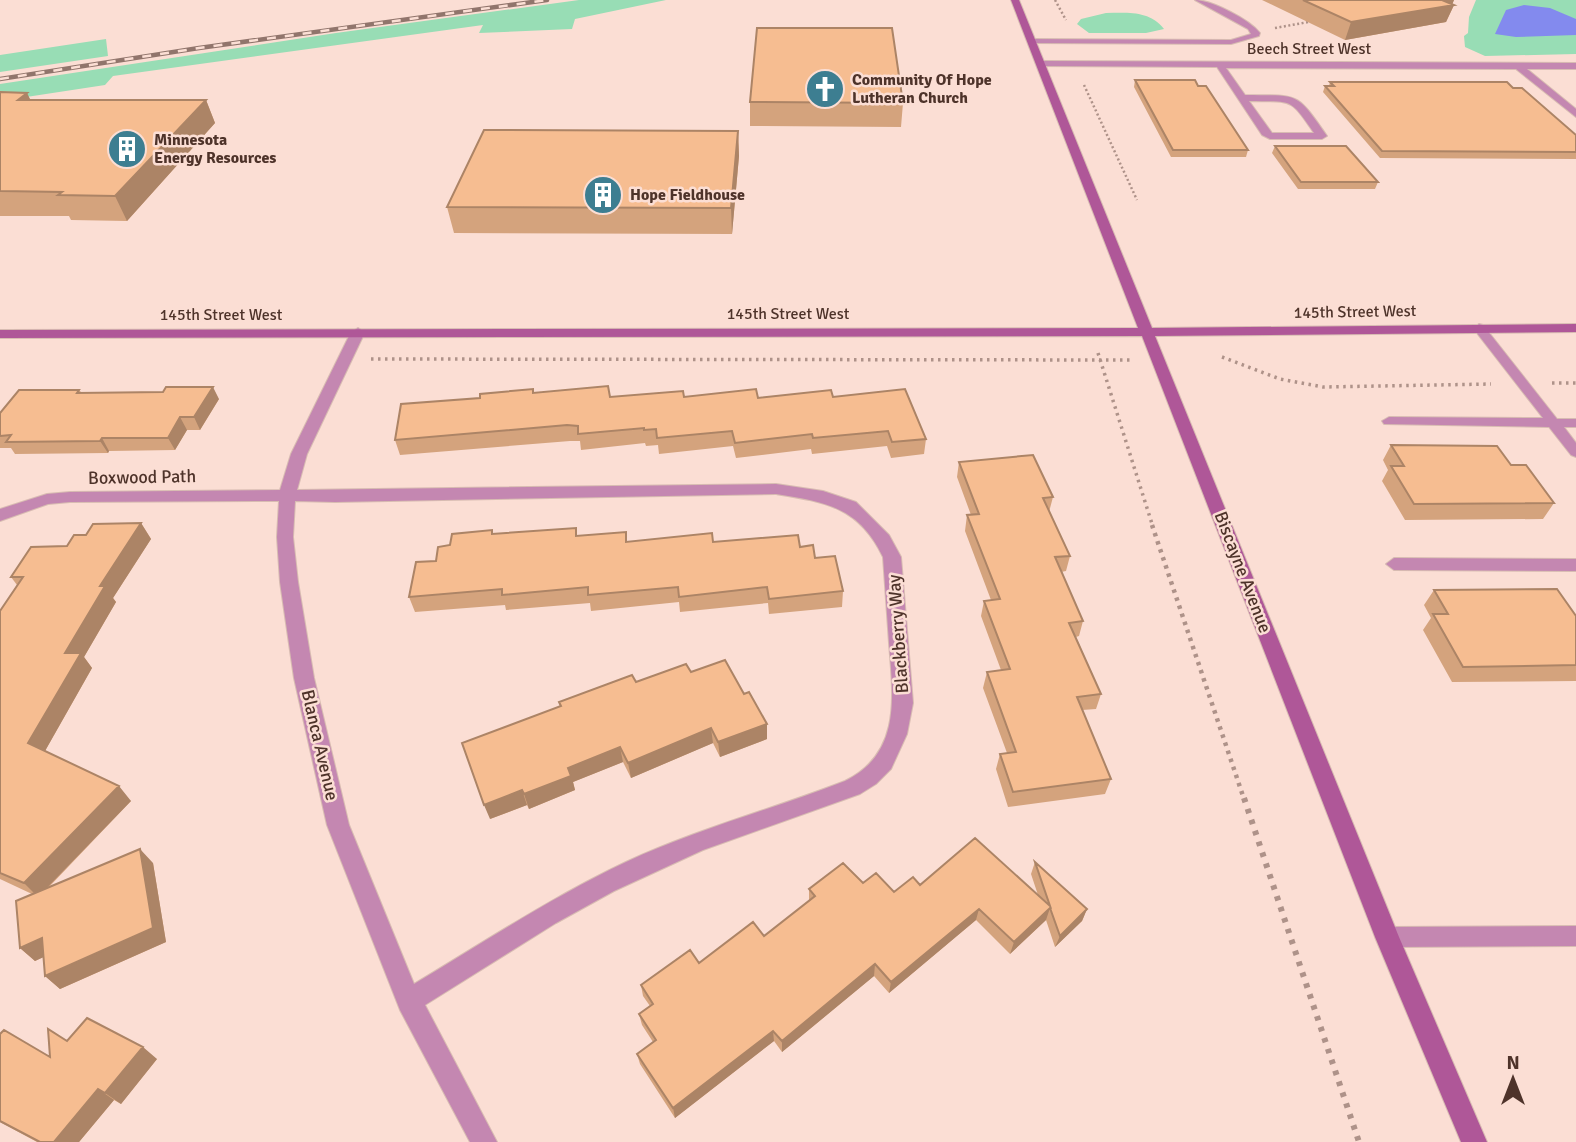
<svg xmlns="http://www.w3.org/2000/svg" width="1576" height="1142" font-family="Signika,sans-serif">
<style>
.green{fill:#98ddb5}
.water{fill:#838aee}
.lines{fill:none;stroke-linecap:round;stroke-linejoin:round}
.lane-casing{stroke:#d8bcb2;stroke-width:2}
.street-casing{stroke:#d8bcb2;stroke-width:2}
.secondary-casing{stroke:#d8bcb2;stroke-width:2}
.path-far3{stroke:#ae9289;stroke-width:2.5;stroke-dasharray:2 2.5;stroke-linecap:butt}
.path-far2{stroke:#ae9289;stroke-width:3.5;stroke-dasharray:2.5 4.5;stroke-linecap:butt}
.path-far1{stroke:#ae9289;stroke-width:4.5;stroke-dasharray:3.5 5;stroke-linecap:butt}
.path{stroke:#ae9289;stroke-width:6;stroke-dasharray:4.5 7;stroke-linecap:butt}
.lane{fill:#c487b1;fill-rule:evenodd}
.street{fill:#c487b1;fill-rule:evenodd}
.secondary{fill:#af5798;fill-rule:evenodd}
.rail-casing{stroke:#91756c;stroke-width:4.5}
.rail{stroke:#fbded4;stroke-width:2.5;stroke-dasharray:9;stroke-linecap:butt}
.wall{fill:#d4a37d}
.shaded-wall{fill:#ac8466}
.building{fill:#f6bd91;stroke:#ac8466;stroke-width:2}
.labels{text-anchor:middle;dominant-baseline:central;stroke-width:5;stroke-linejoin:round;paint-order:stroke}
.far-street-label{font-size:16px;fill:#4e332a;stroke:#fbded4}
.far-poi-label{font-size:16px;font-weight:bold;fill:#4e332a;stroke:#fbded4;text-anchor:start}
.street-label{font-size:18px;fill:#4e332a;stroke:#fbded4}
</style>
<rect width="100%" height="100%" fill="#fbded4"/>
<path class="green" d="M579,0H666L575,19L572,29L479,33L483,25L113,76L105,85L0,101V84L336,33Z
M1476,0H1576V54L1485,56L1465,47L1464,36L1468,33L1469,17Z
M1106,13C1127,13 1149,10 1164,29L1146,33H1089L1077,24L1081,19Z
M106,39L108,56L0,72V55Z"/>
<path class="water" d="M1524,5L1550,8L1576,19V35L1516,37L1495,34L1506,10Z"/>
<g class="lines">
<defs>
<path id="lane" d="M1195,0C1212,0 1250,20 1260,33L1259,36L1231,44L1032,43L1028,41L1032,39L1231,40L1251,34L1248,29Z
M1479,324L1483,325L1557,419H1576V427H1564L1576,443V457L1571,455L1549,427L1384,424L1382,421L1389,417L1543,418L1473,328Z
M1394,558L1576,559V571L1394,570L1386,564Z
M1576,926V946L1387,947L1380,944L1377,937L1380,930L1387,927Z"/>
<path id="street" d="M1042,61L1576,63V69H1527L1576,109V117L1516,69L1226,68L1245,95C1299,96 1295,90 1327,136L1322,139H1270L1262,135L1217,67L1039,66L1037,64ZM1249,101C1292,102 1289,96 1314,133H1272Z
M358,328L365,332L307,454L297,490L776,484L823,491L856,502L889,535L901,557L913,703L907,734L891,769L876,784L860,794L703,850L614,891L556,923L425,1005L497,1142H470L400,1010L327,825L294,678L280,582L277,537L279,501L70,502L48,504L0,521V509L47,494L70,492L280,490L291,454L351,332ZM776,494C826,502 859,507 883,557C885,586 887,615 889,643C893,696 902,753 845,781C773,809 697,829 626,862C552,897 484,942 414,984L349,825L314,678L298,582L293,537L295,501L335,502Z"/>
<path id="secondary" d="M1011,0H1019L1152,328L1576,324V332L1155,336L1399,937L1487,1142H1461L1375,937L1142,336L0,338V330L1138,328Z"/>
</defs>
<use href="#lane" class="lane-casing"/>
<use href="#street" class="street-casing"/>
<use href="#secondary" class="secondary-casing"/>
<path class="path-far3" d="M1055,0L1066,20
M1275,28L1314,21
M1084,85L1137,200"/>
<path class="path-far2" d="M1098,353L1153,527
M1222,357L1280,379L1323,387L1491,384
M371,359L1132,360
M1552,383H1576"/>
<path class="path-far1" d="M1152,525L1244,799"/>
<path class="path" d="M1244,798L1359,1142"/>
<use href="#lane" class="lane"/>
<use href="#street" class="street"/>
<use href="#secondary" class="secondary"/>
<defs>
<path id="rail" d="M0,79L199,48L547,0"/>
</defs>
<use href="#rail" class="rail-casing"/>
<use href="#rail" class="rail"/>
</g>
<path class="wall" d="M1262,0H1454L1452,4L1454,5L1446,22L1345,40Z
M1135,80L1248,150L1246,157H1171L1134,87Z
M1330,82L1513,88L1576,135V159L1380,158L1323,92L1325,86H1329Z
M0,92L27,93L30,100H206L215,123L127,221L71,220L69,216H0Z
M750,102L903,103L901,127L750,126Z
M738,131L739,156L732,234L454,233L447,207Z
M1275,146L1378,182L1375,189H1298L1272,153Z
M533,389L534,393L610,397H684L758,398L833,397L926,439L924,454L891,458L887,446L812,454L811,449L736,458L733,446L659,454L658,445L646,446L645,443L581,450L580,441H570L400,455L395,440L480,398Z
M79,390L82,393L219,399L200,430H187L175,450L109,451L108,453L15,454L11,448H0V413Z
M1391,445L1511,465L1554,503L1543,519L1405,520L1382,481L1388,470L1383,460Z
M959,462L1053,497L1049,512L1070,556L1066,571L1061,572L1083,621L1079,636L1076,637L1101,694L1096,709L1082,710L1111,779L1105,794L1008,807L996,769L1000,754L1007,753L983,688L987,672L1001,670L981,616L984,601L991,600L965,531L967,515H971L957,477Z
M141,523L151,539L113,598L116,602L84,657L92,668L45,751L131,801L48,888L153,863L166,942L60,989L45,976L43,957L35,961L20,948L32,894L0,879V611L17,585L11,577L86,535Z
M492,530L493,534L578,536L627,542H713L800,547L815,558L843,591L842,607L769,614L768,603L680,612L679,602L591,611L590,603L506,610L505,605L415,612L409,597L436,561L450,545Z
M1434,590L1576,616V681L1452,682L1423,630L1431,618L1424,605Z
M691,672L744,694L767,724V739L720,757L713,743L631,778L623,762L573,782L575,790L529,809L527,805L490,819L560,707L559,702L636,682Z
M1035,862L1087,909L1082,921L1055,947L1046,920L1010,954L976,920L889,993L874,976L782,1052L774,1041L675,1118L640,1064L637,1054L653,1042L642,1025L639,1014L650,1006L643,996L641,985L699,963L764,936L809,901V889L863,883L894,892L920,885L1038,895L1031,874Z
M0,1034L50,1057L67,1041L157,1059L121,1104L114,1100L79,1142H37L0,1122Z"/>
<path class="shaded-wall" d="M1442,0H1454L1452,5H1454L1446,22L1345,40L1351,22Z
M27,93L38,115L18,100Z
M206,100L215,123L127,221L115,196Z
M738,131L739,156L732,234L731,208Z
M213,387L219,399L200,430L194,417Z
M180,417L187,430L175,450L168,438Z
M102,438L109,451L108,453L100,441Z
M141,523L151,539L113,598L116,602L84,657L92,668L41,758L28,743L65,653L100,586Z
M767,724V739L720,757L718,742Z
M711,728L713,743L631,778L628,763Z
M620,747L623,762L573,782L575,790L529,809L524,794L568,768Z
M119,786L131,801L38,897L24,883Z
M522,790L527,805L490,819L484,805Z
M140,849L153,863L166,942L60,989L45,976Z
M1050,908L1046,920L1010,954L1014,942Z
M979,909L976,920L889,993L891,982Z
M1087,909L1082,921L1055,947L1060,936Z
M42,938L57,951L35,961L20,948Z
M875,964L874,976L782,1052V1041Z
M773,1031L774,1041L675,1118L673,1108Z
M143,1047L157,1059L121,1104L105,1093Z
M98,1089L114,1100L79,1142H54Z"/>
<path class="building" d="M1303,0H1442L1454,5L1351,22Z
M757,28H892L903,103L750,102Z
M1135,80H1195L1198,86H1206L1248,150H1173Z
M1330,82H1507L1513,88H1522L1576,135V152L1382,151L1325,86H1334Z
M0,92L27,93L18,100H206L115,196L58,195L62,192L0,191Z
M484,130L738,131L731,208L447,207Z
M1275,146H1346L1378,182H1301Z
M608,386L610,397L683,391L684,397L756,389L758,398L831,390L833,397L905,389L926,439L892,442L888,431L813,438L812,434L735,443L732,431L657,438L656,429L644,430V428L578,434V426L567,425L395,440L401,404L480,398V394L533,389V393Z
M166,387H213L194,417H180L168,438H102L100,441L6,442L11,435L0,436V413L19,390H79L77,393L163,392Z
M1391,445L1497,446L1511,465H1526L1554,503L1414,504L1391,466H1404Z
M1033,455L1053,497L1043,498L1070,556L1055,557L1083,621L1069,623L1101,694L1077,697L1111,779L1013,792L1000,754L1016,752L987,672L1010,669L984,601L1000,599L967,515L979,514L959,462Z
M141,523L100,586H105L65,653H81L28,743L119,786L24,883L0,873V611L23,577H11L31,547L67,546L74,535H86L93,524Z
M576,528V536L626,532V542L712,533L713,542L798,535L800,547L813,545L815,558L835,556L843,591L769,599L767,587L679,597L678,587L588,595V587L502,595V589L409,597L416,562L436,561L438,547L450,545L452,534L492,530V534Z
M1557,589L1576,616V665L1463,667L1433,614H1448L1434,590Z
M725,660L744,694L749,692L767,724L718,742L711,728L628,763L620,747L568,768L571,776L524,794L522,790L484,805L462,743L561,706L559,702L632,675L636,682L686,664L691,672Z
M975,838L1050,906L1035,862L1087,909L1060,936L1050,908L1014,942L979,909L891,982L875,964L782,1041L773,1031L673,1108L637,1054L656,1040L639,1014L653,1004L641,985L690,950L699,963L753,922L764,936L815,896L809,889L843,863L863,883L876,873L894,892L913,877L920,885Z
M140,849L153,928L45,976L42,938L20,948L16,901Z
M87,1018L143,1047L105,1093L98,1089L54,1142H40L0,1121V1034L4,1030L50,1057L48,1029L67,1041Z"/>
<defs>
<symbol id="church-disc" viewBox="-11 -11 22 22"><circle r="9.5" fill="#3d7e91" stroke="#fbded4"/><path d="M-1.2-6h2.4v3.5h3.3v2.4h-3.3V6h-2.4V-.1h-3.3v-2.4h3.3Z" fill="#fff"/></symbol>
<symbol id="building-disc" viewBox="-11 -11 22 22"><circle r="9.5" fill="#3d7e91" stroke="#fbded4"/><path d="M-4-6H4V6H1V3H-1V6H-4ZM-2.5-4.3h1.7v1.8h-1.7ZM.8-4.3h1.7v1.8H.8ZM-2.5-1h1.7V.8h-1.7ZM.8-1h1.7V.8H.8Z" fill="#fff"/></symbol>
</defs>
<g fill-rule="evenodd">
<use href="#church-disc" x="803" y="67" width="44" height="44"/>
<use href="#building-disc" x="105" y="127" width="44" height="44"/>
<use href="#building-disc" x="581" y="173" width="44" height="44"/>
</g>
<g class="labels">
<g class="far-street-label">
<text x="1309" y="49">Beech Street West</text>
<text transform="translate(1355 312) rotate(-1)">145th Street West</text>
<text x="788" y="314">145th Street West</text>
<text x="221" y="315">145th Street West</text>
</g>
<g class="far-poi-label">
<text x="852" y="80">Community Of Hope<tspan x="852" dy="18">Lutheran Church</tspan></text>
<text x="154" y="140">Minnesota<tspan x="154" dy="18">Energy Resources</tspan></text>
<text x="630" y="195">Hope Fieldhouse</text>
</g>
<g class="street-label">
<text transform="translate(142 477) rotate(-1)">Boxwood Path</text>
<text transform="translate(1243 572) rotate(69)">Biscayne Avenue</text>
<text transform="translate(898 634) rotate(-94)">Blackberry Way</text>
<text transform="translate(320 745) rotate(77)">Blanca Avenue</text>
</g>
</g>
<g transform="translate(1513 1079)" stroke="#fbded4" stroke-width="5" paint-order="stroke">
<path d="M0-5L12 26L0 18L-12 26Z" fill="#4e332a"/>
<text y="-10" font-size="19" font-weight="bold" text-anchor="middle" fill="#4e332a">N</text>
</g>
</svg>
